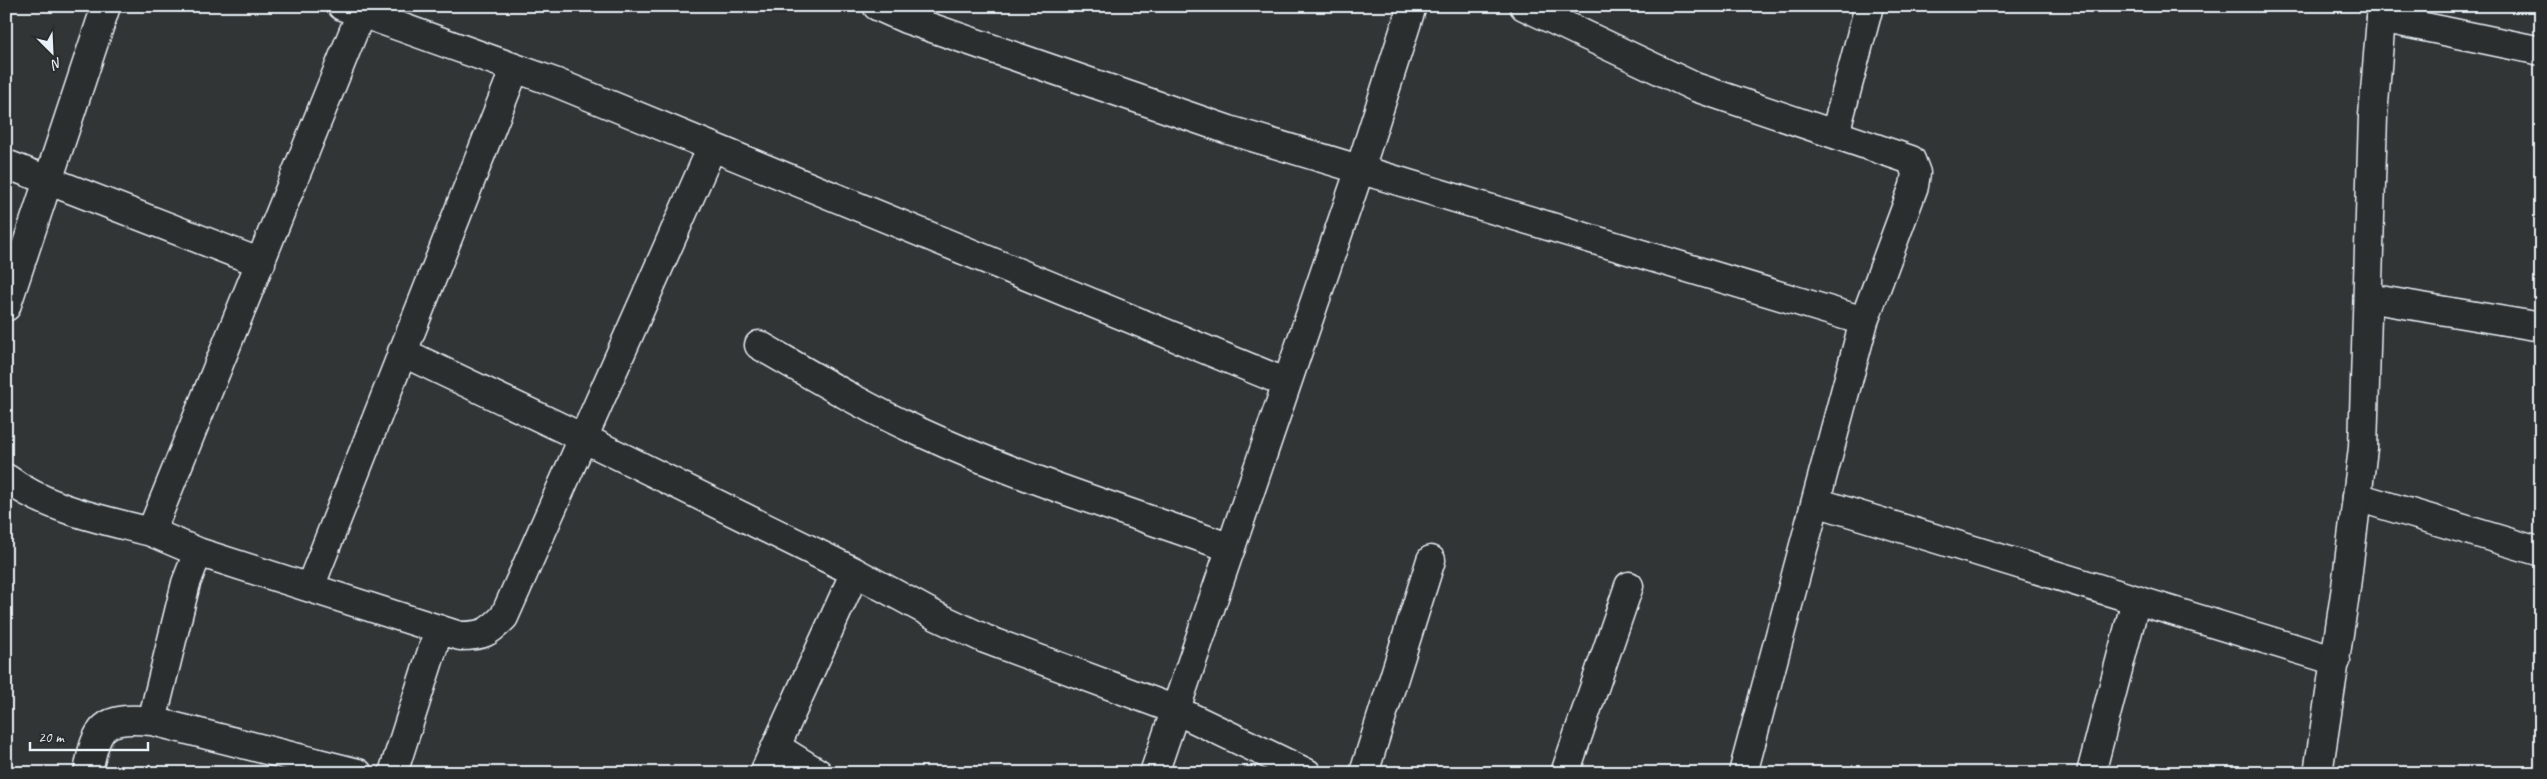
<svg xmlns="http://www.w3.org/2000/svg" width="2547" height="779" font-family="Caveat,sans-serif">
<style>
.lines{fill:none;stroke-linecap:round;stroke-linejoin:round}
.minor-casing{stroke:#e8f1f8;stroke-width:31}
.tertiary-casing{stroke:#e8f1f8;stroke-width:31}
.minor{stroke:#2a2d2e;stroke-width:28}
.tertiary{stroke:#2a2d2e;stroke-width:28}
</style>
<rect width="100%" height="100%" fill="#323536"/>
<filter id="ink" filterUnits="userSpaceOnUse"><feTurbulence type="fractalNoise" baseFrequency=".02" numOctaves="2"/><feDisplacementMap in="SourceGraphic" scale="10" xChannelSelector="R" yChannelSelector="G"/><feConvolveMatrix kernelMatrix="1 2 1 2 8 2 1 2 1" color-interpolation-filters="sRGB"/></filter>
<g filter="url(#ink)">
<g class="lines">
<defs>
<path id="minor" d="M342,6L557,83L1287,383
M877,6L906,19L1229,130L1864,321L1743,773
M1524,6L1695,87L1911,160L1916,173L1914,186L1864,321
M2381,18L2541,51
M1835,134L1869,6
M6,164L261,263
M2368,298L2541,327
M6,307L106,6
M759,345C813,376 866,408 922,433C1020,478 1129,512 1231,548
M402,352L583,438L855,572L936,616L985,639L1176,710L1307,773
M6,478C49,510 101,519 151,532
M2357,497L2541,552
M1816,502L2336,661
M198,552L151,532L361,13
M310,587L515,68
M152,721L358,773
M776,747L818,773
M88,773C96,726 103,716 152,721L186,583L198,552L460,636C483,636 488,633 504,617L712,147
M393,773L439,629
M764,773L855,572
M1154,773L1360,169L1412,6
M1364,773L1431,560
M1565,773L1629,586
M2091,773L2136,600"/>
<path id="tertiary" d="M2318,773L2346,587L2363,448L2373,116L2382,6"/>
</defs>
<use href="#minor" class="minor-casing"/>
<use href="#tertiary" class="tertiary-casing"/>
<use href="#minor" class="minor"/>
<use href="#tertiary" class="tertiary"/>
</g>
</g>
<rect width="2547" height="779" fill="none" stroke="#2a2d2e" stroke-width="25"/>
<rect x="12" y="12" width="2522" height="754" fill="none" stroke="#e8f1f8" stroke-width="2" filter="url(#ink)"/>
<g transform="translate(52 52) rotate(156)" stroke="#2a2d2e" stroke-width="4" paint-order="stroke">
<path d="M0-4L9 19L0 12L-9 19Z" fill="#e8f1f8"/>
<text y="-8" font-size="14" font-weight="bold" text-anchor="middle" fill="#e8f1f8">N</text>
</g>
<path d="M30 742v8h118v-8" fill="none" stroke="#e8f1f8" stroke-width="2.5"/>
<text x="38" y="742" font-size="15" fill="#e8f1f8" stroke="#2a2d2e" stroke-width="4" paint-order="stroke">20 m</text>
</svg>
